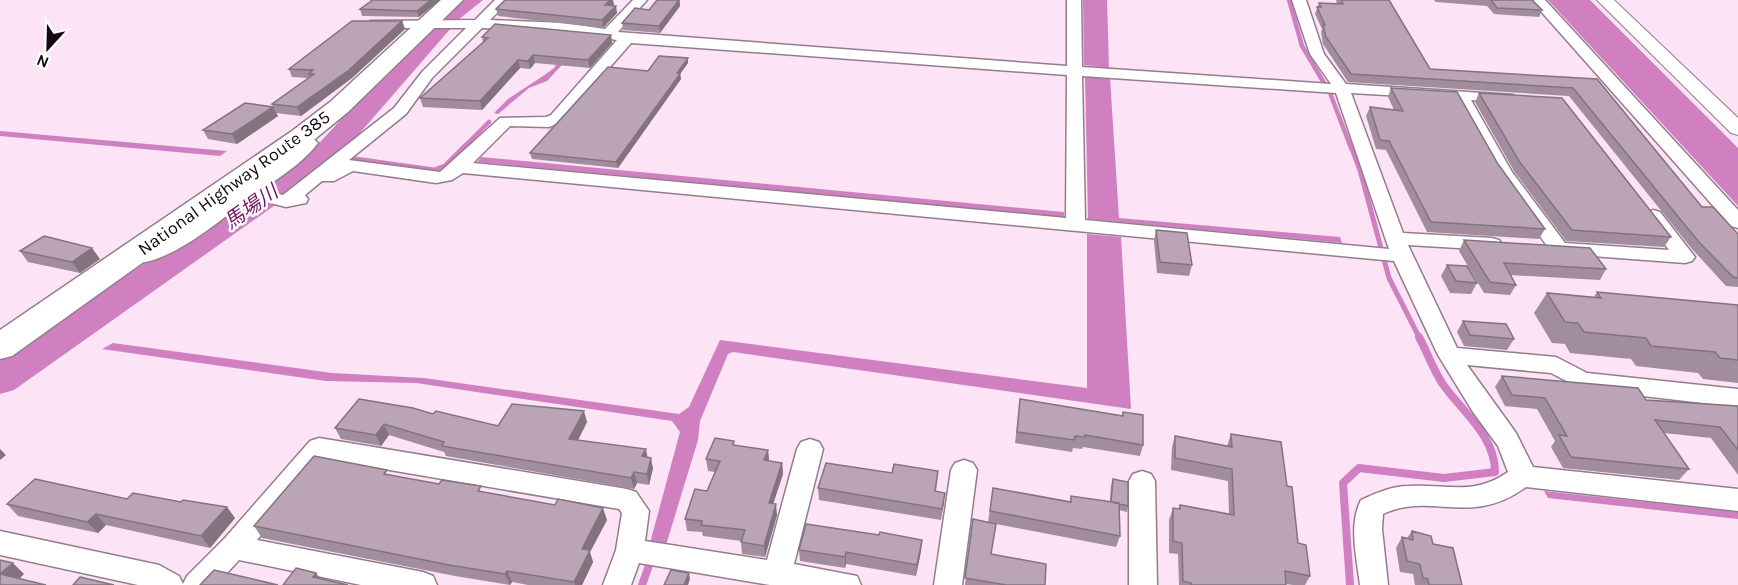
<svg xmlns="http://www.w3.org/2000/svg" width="1738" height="585" font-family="Karla,'Noto Sans JP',sans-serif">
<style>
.water{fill:#d080c0}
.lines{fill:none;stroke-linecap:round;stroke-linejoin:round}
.stream-far2{stroke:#d080c0;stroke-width:4.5}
.stream-far1{stroke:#d080c0;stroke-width:5}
.stream{stroke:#d080c0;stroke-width:8}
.river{fill:#d080c0;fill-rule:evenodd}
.minor-casing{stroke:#937d8d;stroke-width:3}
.tertiary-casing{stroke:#937d8d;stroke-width:2}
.trunk-casing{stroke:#937d8d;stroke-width:3}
.minor{fill:#fff;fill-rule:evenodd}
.tertiary{fill:#fff;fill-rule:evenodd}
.trunk{fill:#fff;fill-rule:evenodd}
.wall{fill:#a18d9d}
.shaded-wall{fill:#83737f}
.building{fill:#bba4b6;stroke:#83737f;stroke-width:1.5}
.labels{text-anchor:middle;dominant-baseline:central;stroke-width:5;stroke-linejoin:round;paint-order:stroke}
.street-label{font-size:18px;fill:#120a10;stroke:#fff}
.water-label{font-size:20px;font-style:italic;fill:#721165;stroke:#fff}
</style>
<rect width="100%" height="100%" fill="#fce3f6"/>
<path class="water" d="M1083,0H1107L1109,68L1084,65Z
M1548,0H1590L1738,148V206Z
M590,35L547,81L529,88L498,114L494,113L508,99L543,76L554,68L563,54Z
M1088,76L1110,78L1119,218L1340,237L1342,243L1088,219L1085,78Z
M0,131L227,151L220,156L0,136Z
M481,157L1064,212V217L477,162Z
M1087,234L1121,237L1131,409L733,352L728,354L700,421L698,440L666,545L650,543L680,432L672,421L416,383L326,381L102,349L113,343L332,373L424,378L679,414L689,407L720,340L1087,388Z
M1544,491L1738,512V519L1548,498Z"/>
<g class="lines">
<path class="stream-far2" d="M1289,0L1302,46L1330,93L1351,148
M463,148L489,122"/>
<path class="stream-far1" d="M1351,146L1360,170L1389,278L1420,339
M352,155L348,158L434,170L445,166L465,146"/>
<path class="stream" d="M642,585L652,557
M1350,585L1343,483L1359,468L1444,478L1495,472C1495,435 1462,412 1442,383C1433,369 1427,352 1419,337"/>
<path class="river" d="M457,0H483L458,20L333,164L14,390L0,394V360L311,152L442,10Z"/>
<defs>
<path id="minor" d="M495,0H510L490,20L565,23L605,29L633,0H647L618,32L1067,66V0H1081L1082,67L1331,84L1310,54L1292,0H1306L1324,54L1346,84L1513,95L1515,98L1507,103L1471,100L1512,172L1565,243L1669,250L1644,216L1653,210L1660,212L1695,257L1692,261L1685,263L1552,253L1495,173L1455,99L1351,93L1403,233L1492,238L1499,240L1502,244L1499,248L1492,250L1408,245L1457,348L1556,357L1587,373L1738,389V407L1582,389L1551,373L1467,365L1516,433L1533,467L1738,489V511L1526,487C1470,528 1431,491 1383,514L1382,529L1388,585H1360C1357,559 1348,525 1361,500C1376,493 1392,486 1409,486C1448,484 1474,496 1508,472L1498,446L1473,412L1438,355L1394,261L463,173L452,180L436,183L353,171L334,181H322L305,195L308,199L306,203L286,207L250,198C221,219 162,272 124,262L121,258L124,254C186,238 238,190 290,153L299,144L293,137L295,133H307L318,143C303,163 281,176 262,190L283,195L394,108L422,72L466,28H375L370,27V21L475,20ZM482,28L565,32L617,40L551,115L546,117L500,118L440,172L349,160L406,114L432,78ZM631,43L1067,75L1066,218L473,163L510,126L549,127L563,121ZM1082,76L1336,93L1389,249L1085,220Z
M1531,0H1545L1738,210V228L1731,226Z
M319,438L627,489L636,492L649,511L645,541L767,560L797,449L801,442L810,439L819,442L823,449L794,564L857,576L861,585H770L639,563L631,585H603L616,550L622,513L619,509L325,459L257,540L423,572L433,576L437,585H361L239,560L216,585H138L0,555V531L159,565L179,576L183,584L187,576L224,539L310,441Z
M964,460L973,463L977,470L962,585H934L951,470L955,463Z
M1142,471L1151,474L1155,481L1157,585H1129V481L1133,474Z"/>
<path id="tertiary" d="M1597,0H1614L1738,118V135L1731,133Z"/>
<path id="trunk" d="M441,0H463L348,112L310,143L12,356L0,359V330L292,131L330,102Z"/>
</defs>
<use href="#minor" class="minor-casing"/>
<use href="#tertiary" class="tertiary-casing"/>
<use href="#trunk" class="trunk-casing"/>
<use href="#minor" class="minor"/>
<use href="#tertiary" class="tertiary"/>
<use href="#trunk" class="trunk"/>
</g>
<path class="wall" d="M370,0H440L419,17L362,16L360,9L371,2Z
M505,0H613L614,6L617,13L603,28L498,16L496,9Z
M680,0V6L660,33L623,30L622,23L649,10Z
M1336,0H1389L1430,69L1597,79L1702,207L1738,234V287L1726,286L1692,249L1569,96L1348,82L1323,44L1321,32L1322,29L1315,14L1319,3L1337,4Z
M1434,0H1534V1L1542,10L1539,17L1494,14L1487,6L1436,2Z
M402,21L405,29L352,78L301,116L276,113L278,116L237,144L208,139L203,130L273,107L272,104L308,78L292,77L289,69Z
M611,35L612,43L590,68L535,63L530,69L520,68L482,110L423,107L420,98L483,42L482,37Z
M688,63L680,74L681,79L618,168L532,159L530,153L648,71Z
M1391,88L1498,164L1545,229L1539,239L1427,232L1386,150L1376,149L1366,116L1370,107L1394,110L1388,97Z
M1479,93L1671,237L1664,247L1566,241L1514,171L1475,102Z
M1156,230L1192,265L1189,276L1157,273L1154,241Z
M1464,240L1606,269L1600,280L1510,275L1516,285L1510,295L1484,293L1459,251Z
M20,251L100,259L80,273L28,262Z
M1447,265L1477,283L1471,294L1450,293L1441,276Z
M1597,292L1738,305V383L1703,379L1698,373L1636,366L1631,359L1570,353L1565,344L1552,343L1534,313L1547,293L1594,297Z
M1463,321L1514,339L1507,350L1464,346L1457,332Z
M1502,376L1646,400L1738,406V475L1711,438L1664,433L1689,469L1679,480L1563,468L1551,447L1555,441L1537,409L1505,406L1495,387Z
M1020,399L1122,416L1123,412L1143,445L1140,456L1083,447L1082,449L1073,448L1072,452L1015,443Z
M433,414L498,426L587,422L578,440L647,457L653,468L649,485L637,483L634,489L446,456L444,452L389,435L381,446L341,439L335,428Z
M1231,434L1287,486L1298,543L1310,576L1305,585H1293L1286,584V585H1179L1178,554L1169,553V520L1173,508L1178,509L1180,505L1229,514L1228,481L1171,470L1172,447L1175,436L1227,446Z
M734,441V445L768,450L769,461L782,463L783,474L773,503L777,515L765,557L742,554L741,541L703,536L702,532L687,531L685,519L707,491L715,472L708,471L706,459Z
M938,471L936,491L944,504L941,520L819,500L818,488L892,473Z
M389,475L483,492L607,520L590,552L593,562L582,585H528L512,582L510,585L455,576L262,538L254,526Z
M1113,479L1128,506L1127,512L1119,510L1120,536L1116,547L996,524L991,555L1045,585H965L973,519L988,522L993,488L1070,502L1071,496L1110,502L1111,485Z
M127,499L235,518L210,548L106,525L98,533L18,516L7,504Z
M1412,531L1433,544L1462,585H1415L1413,574L1400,572L1396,548L1402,537L1407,538Z
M879,535L922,540L921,551L916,576L846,564L845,568L800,561L799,550Z"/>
<path class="shaded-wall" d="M431,0H440L419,17L417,11Z
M610,0H613L614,5L607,13L605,5Z
M679,0L680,6L660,33L659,26Z
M616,6L617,13L603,28L602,20Z
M402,21L405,29L352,78L301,116L297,107Z
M611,35L612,43L590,68L588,60Z
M533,55L535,63L530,69L528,61Z
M688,58V63L680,74L681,79L618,168L616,162Z
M518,60L520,68L482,110L480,101Z
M273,107L278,116L237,144L232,134Z
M92,248L100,259L80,273L72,262Z
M584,411L587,422L573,450L569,439Z
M384,424L389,435L381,446L376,435Z
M0,449L6,455L0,460Z
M646,449L648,460L642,456Z
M768,450L769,461L764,460Z
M651,458L653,468L649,485L647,474Z
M782,463L783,474L770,514L769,503Z
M634,472L637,483L634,489L631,478Z
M776,504L777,515L765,557L764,546Z
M227,507L235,518L210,548L201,536Z
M603,508L607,520L590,552L593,562L582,585H575L574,582L582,549Z
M96,514L106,525L98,533L87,522Z
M922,540L921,551L916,576L917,565Z
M846,552V564L845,568V557Z
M13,563L24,574L13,585L0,574Z
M507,571L512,582L510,585L505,574Z
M316,573L324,584L313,577Z
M689,573L690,579L688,585H684Z"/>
<path class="building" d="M373,0H431L417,11L360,9Z
M505,0H610L605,5L616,6L602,20L496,9Z
M657,0H679L659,26L622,23L635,8L649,10Z
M1341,0H1389L1430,69L1597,79L1702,207H1713L1738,234V278L1733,277L1698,241L1573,88L1351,74L1326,37L1323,25H1325L1317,7H1321L1319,3L1343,4Z
M1491,0H1532L1542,10L1497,8Z
M352,21H402L349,70L297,107L272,104L314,74H309L313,70L289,69Z
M495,24L611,35L588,60L533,55L528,61L518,60L480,101L420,98L488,38L482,37Z
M659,56L688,58L677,73L680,74L616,162L530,153L608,67L648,71Z
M1391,88L1457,92L1498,164L1545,229L1431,222L1389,141L1380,140L1370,107L1403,111Z
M1479,93L1562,98L1671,237L1572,230L1519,161Z
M245,103L273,107L232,134L203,130Z
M1156,230L1187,233L1192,265L1160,262Z
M44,236L92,248L72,262L20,251Z
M1464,240L1590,248L1606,269L1504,263L1516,285L1490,282Z
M1447,265L1467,266L1477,283L1456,281Z
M1597,292L1738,305V360L1720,358L1715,352L1651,346L1646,338L1584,332L1578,323L1565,322L1547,293L1601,298Z
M1463,321L1506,324L1514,339L1470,335Z
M1502,376L1638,388L1646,400L1738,406V450L1720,427L1655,420L1689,469L1571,457L1559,435L1567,436L1545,398L1512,395Z
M359,399L413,408L433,414L436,411L498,426L512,404L584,411L569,439L646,449L642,456L651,458L647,474L634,472L631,478L442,446L444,442L384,424L376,435L335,428Z
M1020,399L1123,416V412L1143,415V445L1085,435V437L1075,436L1074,440L1017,432Z
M1231,434L1281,442L1287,486L1292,487L1298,543L1306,545L1310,576L1285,571L1286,585H1191V583L1183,581L1182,543L1173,541V508L1180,509V505L1234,515L1232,469L1175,458V436L1232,447Z
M715,438L734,441L733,445L768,450L764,460L782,463L769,503L776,504L764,546L741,542L745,530L701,525L702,521L685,519L695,489L707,491L720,461L706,459Z
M314,456L387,470L384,474L439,484L442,480L481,486L478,491L555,505L558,499L603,508L582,549L590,550L574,582L507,571L505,574L449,565L254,526Z
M826,463L892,473L894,464L938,471L935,491L945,493L942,509L818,488Z
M35,479L127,499L133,493L181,502L183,500L227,507L201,536L96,514L87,522L7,504Z
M1113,479L1128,482V506L1111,502Z
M993,488L1071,502V496L1119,503L1120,536L990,511Z
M973,519L996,524L991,554L1046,564L1045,585H1006L965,578Z
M806,524L879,535L880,532L922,540L917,565L846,552L845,557L799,550Z
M1412,531L1431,536L1433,544L1453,548L1462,585H1429L1428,579L1423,578L1420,564L1407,561L1402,537L1413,540Z
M0,560L13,563L0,574L46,585H0Z
M296,568L316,573L313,577L348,585H283Z
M214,570L278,585H200Z
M671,570L689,573L684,585H664Z
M80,577L114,585H73Z"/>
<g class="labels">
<g class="street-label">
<text transform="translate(234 183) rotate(-36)">National Highway Route 385</text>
</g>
<g class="water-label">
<text transform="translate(251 207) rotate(-35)">馬場川</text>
</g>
</g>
<g transform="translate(48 48) rotate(202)" stroke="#ffffff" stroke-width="4.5" paint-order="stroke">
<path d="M0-4.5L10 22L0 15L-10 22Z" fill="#120a10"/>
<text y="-9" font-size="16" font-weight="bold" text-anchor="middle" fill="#120a10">N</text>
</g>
</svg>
